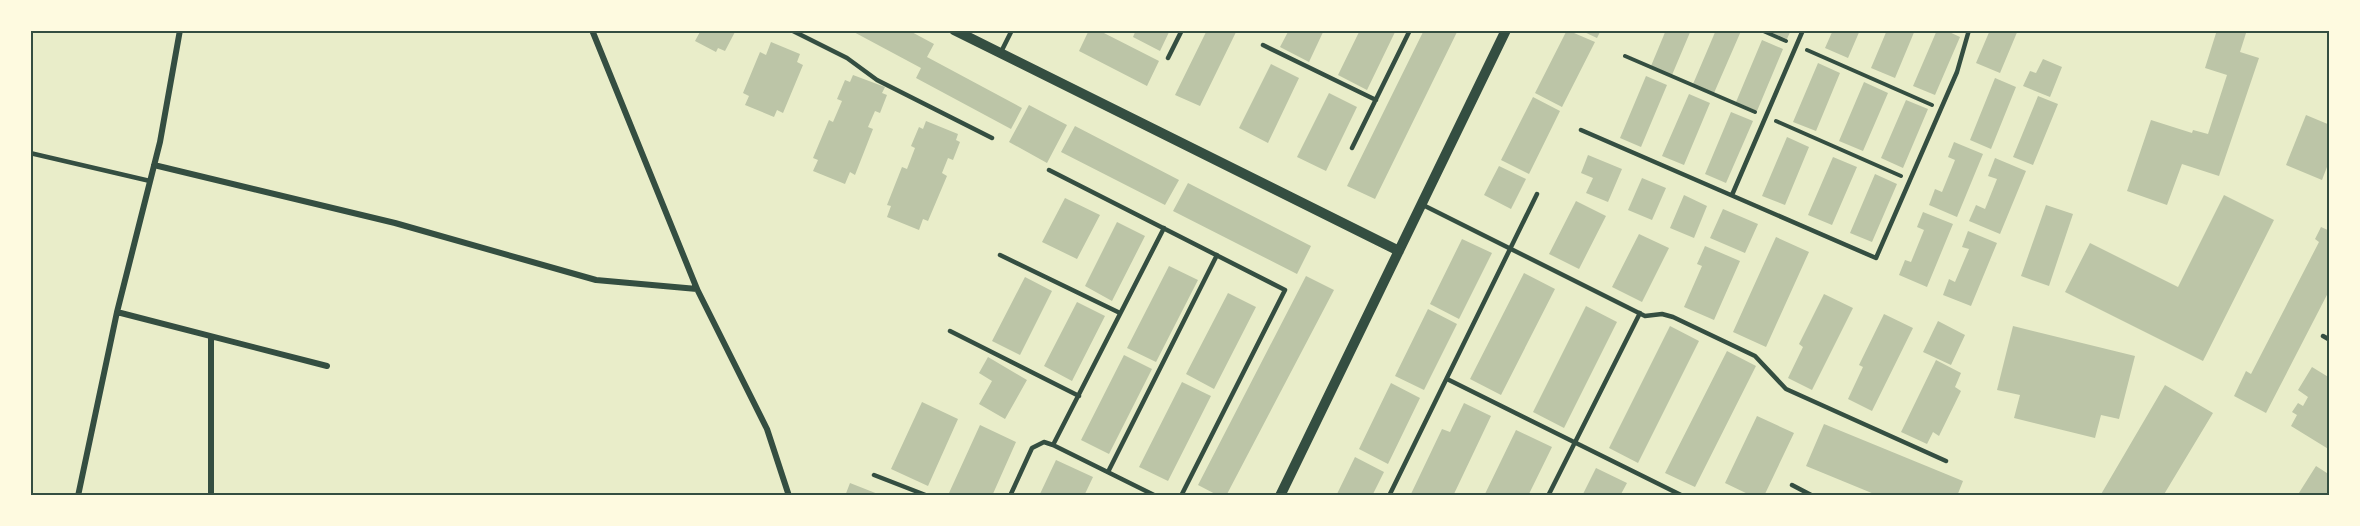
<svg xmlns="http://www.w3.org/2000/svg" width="2360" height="526" font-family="'Varela Round',sans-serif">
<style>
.building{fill:#bcc5a7}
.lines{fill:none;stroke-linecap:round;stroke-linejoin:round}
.path{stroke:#344e41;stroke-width:4}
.service{stroke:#344e41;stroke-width:4.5}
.minor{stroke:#344e41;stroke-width:6}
.tertiary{stroke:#344e41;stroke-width:10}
.neatline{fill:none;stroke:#344e41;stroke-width:2}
</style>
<rect width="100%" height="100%" fill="#e9edc9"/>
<path class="building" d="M701,30H736L725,51L718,48L716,52L695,41Z
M850,30H908L934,44L927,57L1022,108L1011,129L916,78L921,68Z
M1089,30H1098L1159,61L1147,86L1079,51Z
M1136,30H1170L1160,51L1133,37Z
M1207,30H1237L1200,106L1175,95Z
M1289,30H1324L1309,62L1280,47Z
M1360,30H1396L1367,90L1338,75Z
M1424,30H1458L1375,199L1347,186Z
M1567,30L1595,42L1562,107L1535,93Z
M1580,30H1601L1597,38Z
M1666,30H1691L1672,75L1651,66Z
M1716,30L1741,31L1714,93L1693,84Z
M1765,30H1791L1787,39Z
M1833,30H1860L1848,58L1825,48Z
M1887,30H1915L1895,78L1871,68Z
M1937,30H1945L1960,37L1935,95L1913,86Z
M1990,30H2018L2000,73L1976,63Z
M2217,30H2247L2240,52L2259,58L2219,176L2182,164L2167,205L2127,191L2151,120L2192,133L2193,130L2208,134L2227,75L2205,68Z
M1762,40L1783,49L1757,111L1736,102Z
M771,42L800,54L797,62L803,65L783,113L777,110L774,117L745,105L749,96L743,93L760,52L766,55Z
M2043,59L2062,67L2050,97L2023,86L2030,71L2036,73Z
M1818,63L1840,73L1816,131L1793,122Z
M1271,64L1299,78L1268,143L1239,128Z
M853,75L885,87L882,93L887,95L880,113L875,111L868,127L873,129L855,175L850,172L845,184L813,171L818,160L813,158L829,120L833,122L842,101L837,99L845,80L850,82Z
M1646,76L1667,85L1641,147L1620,138Z
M1995,78L2016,87L1991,149L1970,140Z
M1864,82L1888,93L1863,151L1839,141Z
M1329,93L1357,107L1326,171L1297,157Z
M1689,94L1710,103L1684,165L1662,156Z
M2038,96L2058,104L2033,165L2013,157Z
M1533,97L1560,111L1529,174L1501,160Z
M1906,100L1928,109L1903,168L1881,158Z
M1029,105L1067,125L1047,163L1009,142Z
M1731,112L1753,121L1726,183L1705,174Z
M2306,115L2330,125V159L2322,180L2286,165Z
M926,121L958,134L956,140L960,142L953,160L948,158L942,173L947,176L928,221L923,219L919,230L887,217L891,206L887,205L902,167L907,169L915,148L911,146L919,127L923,129Z
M1075,126L1179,180L1165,205L1061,152Z
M1787,137L1809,147L1785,205L1762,196Z
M1954,142L1983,154L1957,217L1929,205L1935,189L1942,192L1955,160L1948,157Z
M1588,155L1622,169L1608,202L1586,193L1593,178L1581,173Z
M1833,157L1857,167L1832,225L1808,215Z
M1995,158L2026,171L2000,234L1969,221L1976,205L1985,209L1997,179L1988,176Z
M1499,166L1526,179L1511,209L1484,195Z
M1875,174L1897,184L1872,242L1850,233Z
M1642,178L1666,188L1652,220L1628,210Z
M1188,183L1311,246L1297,274L1173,211Z
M1684,195L1707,206L1694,238L1670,228Z
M2224,195L2274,220L2203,361L2065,292L2090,243L2178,287Z
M1065,198L1100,215L1077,259L1042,242Z
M1576,201L1606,216L1579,269L1549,254Z
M2046,205L2073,214L2049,286L2021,276Z
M1723,209L1758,224L1745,253L1710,238Z
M1923,212L1953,224L1927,287L1899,275L1905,260L1911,262L1924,230L1917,227Z
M1117,222L1145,236L1112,301L1085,286Z
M2321,227L2330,231V289L2266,413L2234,396L2246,371L2251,374L2319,242L2315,239Z
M1968,231L1997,243L1971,306L1943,295L1949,279L1955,282L1969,249L1962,247Z
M1639,234L1669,248L1642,302L1612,287Z
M1776,237L1809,252L1766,347L1733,332Z
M1462,239L1492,253L1459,319L1430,304Z
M1705,246L1740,261L1714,320L1684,307L1702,266L1697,264Z
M1169,266L1198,280L1156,362L1127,348Z
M1524,273L1555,289L1501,395L1470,379Z
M1306,276L1334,290L1226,496H1219L1198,485Z
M1025,277L1052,291L1020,355L992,341Z
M1228,293L1256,307L1214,389L1186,374Z
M1824,294L1853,308L1812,390L1788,378L1803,347L1799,344Z
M1077,302L1105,316L1072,381L1044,366Z
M1586,306L1617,322L1564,428L1533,412Z
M1428,309L1457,324L1424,390L1395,376Z
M1884,314L1913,328L1872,411L1848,399L1863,367L1859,365Z
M1938,321L1965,335L1951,365L1923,352Z
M1670,326L1699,341L1638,463L1609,448Z
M2013,326L2135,356L2119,419L2101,415L2095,438L2014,418L2020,395L1997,390Z
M1727,351L1756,366L1695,487L1665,473Z
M1124,355L1152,369L1109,454L1081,440Z
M988,357L1027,380L1005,419L979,404L992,381L979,373Z
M1936,360L1961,373L1955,387L1961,391L1939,436L1933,432L1927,444L1901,432Z
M2312,367L2330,378V450L2291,426L2297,415L2292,412L2298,403L2303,406L2308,397L2298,390Z
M1182,382L1211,396L1168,481L1139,467Z
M1391,383L1420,398L1388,464L1359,449Z
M2165,385L2213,413L2163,496H2100Z
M922,402L958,419L928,486L891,469Z
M1464,403L1491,416L1453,496H1410L1442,429L1450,432Z
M1757,416L1794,433L1764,496H1752L1725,483Z
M1824,424L1963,481L1957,496H1879L1806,466Z
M980,425L1016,442L992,496H956L949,493Z
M1516,430L1552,447L1528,496H1484Z
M1355,457L1384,472L1372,496H1336Z
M1056,460L1093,477L1084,496H1039Z
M2316,466L2330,475V496H2297Z
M1596,468L1627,483L1620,496H1582Z
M850,483L883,496H845Z"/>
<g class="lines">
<path class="path" d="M1761,30L1786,41
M1807,50L1932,105
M1625,56L1755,112
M1776,121L1901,176"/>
<path class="service" d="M791,30L847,58L877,80L992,138
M1263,45L1376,100
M1001,52L1012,30
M1168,58L1182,30
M1581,130L1876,258L1957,72L1969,30
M1352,148L1410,30
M30,153L150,181
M1049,170L1285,290L1181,496
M1732,195L1803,30
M1421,204L1645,316L1662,314L1673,317L1755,356L1786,389L1946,461
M1000,255L1120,313
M950,331L1079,396
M2323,336L2330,340
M1447,379L1683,496
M1108,472L1217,255
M874,475L928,496
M1792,485L1813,496
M1010,496L1032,448L1044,442L1053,445
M1156,496L1053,445L1164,228
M1389,496L1537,194
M1548,496L1640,313"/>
<path class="minor" d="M592,30L697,289L767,429L789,496
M154,165L395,223L596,280L697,289
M117,312L327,366
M211,337V496
M78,496L117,312L160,142L180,30"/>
<path class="tertiary" d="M954,30L1399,251
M1280,496L1506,30"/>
</g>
<rect width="2360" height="526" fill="none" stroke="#fefae0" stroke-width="63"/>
<rect x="32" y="32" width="2296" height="462" class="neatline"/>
</svg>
